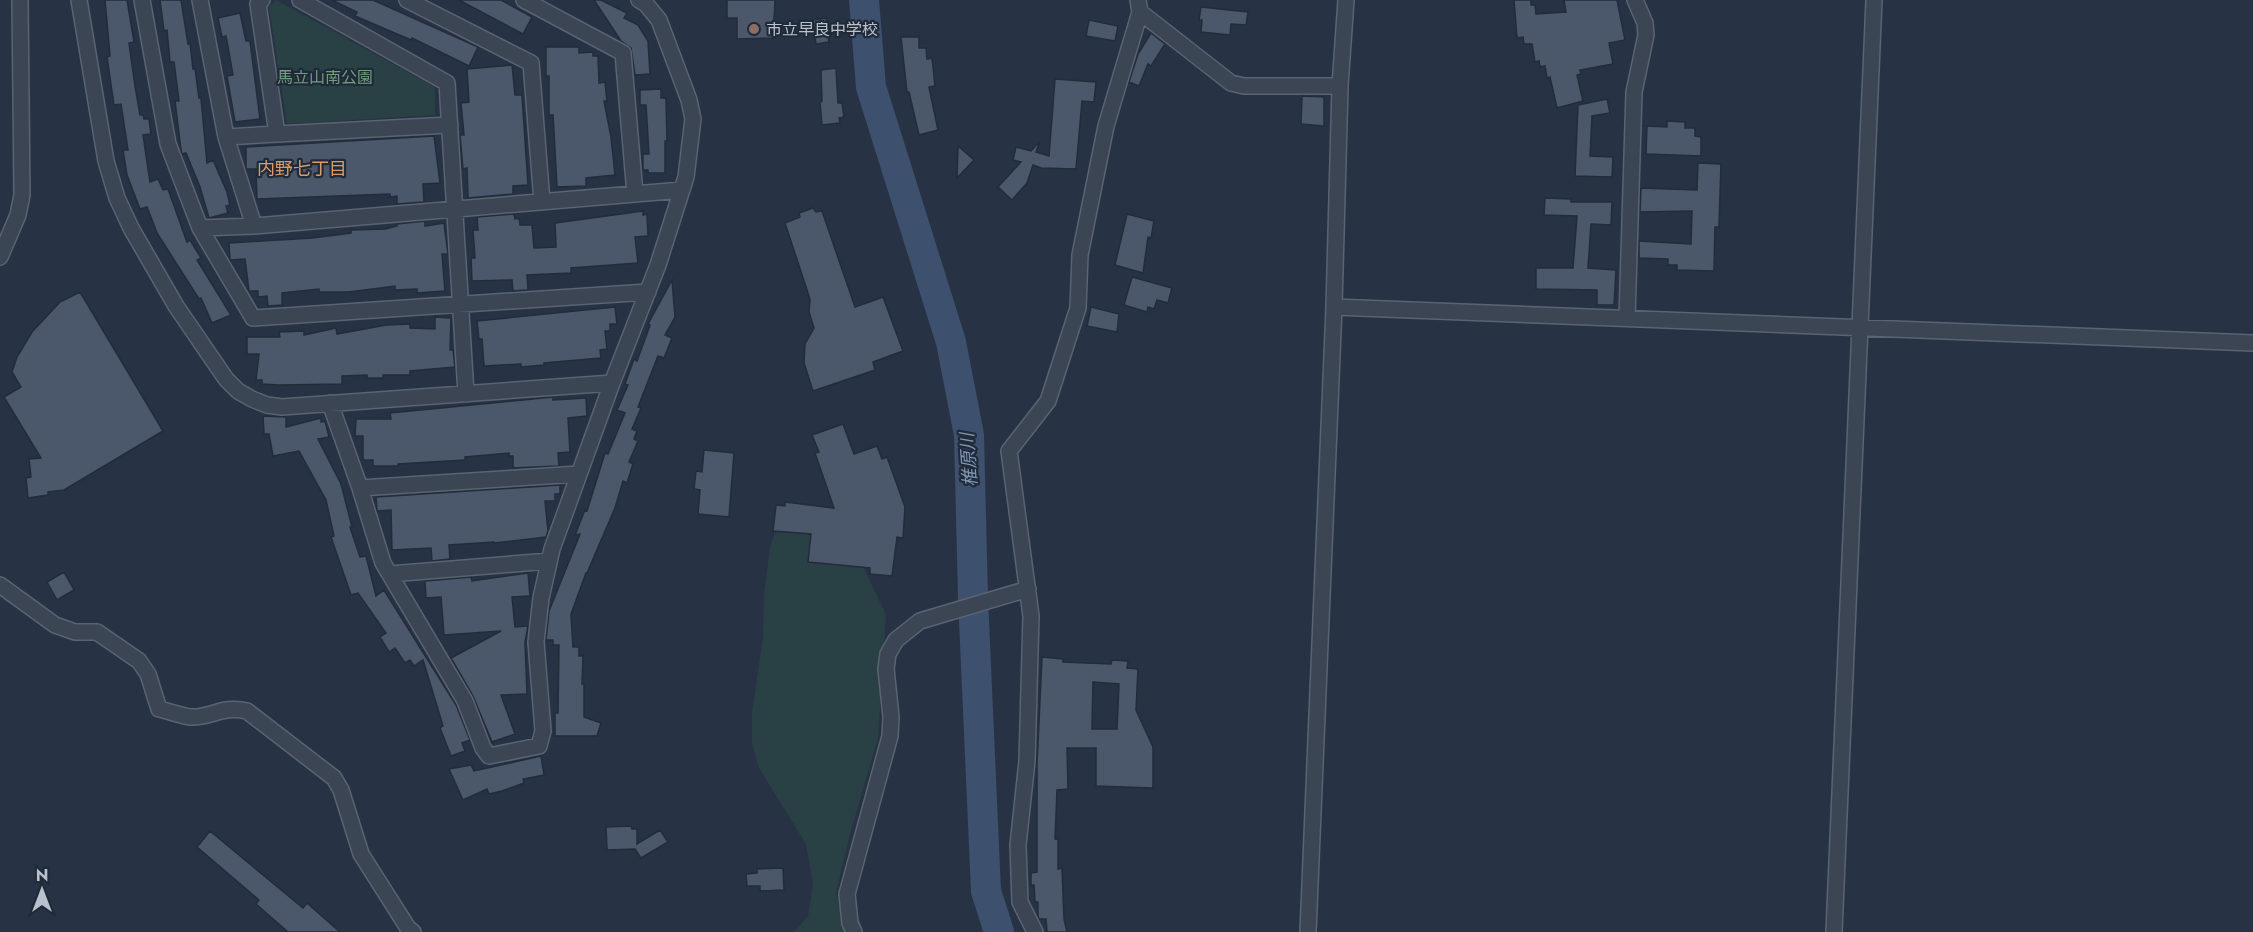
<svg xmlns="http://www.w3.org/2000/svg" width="2253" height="932" font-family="Jost,'Noto Sans JP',sans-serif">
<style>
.green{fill:#294145}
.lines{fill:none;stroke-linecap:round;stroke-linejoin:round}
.river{stroke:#3d506d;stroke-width:30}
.building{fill:#4b576a;stroke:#222c3b;stroke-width:1.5;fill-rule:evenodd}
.minor-casing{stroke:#5a6371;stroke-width:18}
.minor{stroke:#3c4554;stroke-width:15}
.education-dot{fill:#8d6e63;stroke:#202a39;stroke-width:2}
.labels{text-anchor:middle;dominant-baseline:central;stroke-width:4.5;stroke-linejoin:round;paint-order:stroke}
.poi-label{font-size:16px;fill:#b9c1cd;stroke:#202a39;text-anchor:start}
.park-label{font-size:16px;fill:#709e7c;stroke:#202a39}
.neighbourhood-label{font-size:18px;fill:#d89b6a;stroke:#202a39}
.water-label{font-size:18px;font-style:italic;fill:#8196b4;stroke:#202a39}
</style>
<rect width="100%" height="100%" fill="#273344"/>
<path class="green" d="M276,0L435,87V115L287,124L269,7Z
M794,508L860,560L886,615L878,738L850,834L836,893L849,932H794L808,916L813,884L806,844L759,768L752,744V713L763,637L764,596L770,547L779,521Z"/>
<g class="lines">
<path class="river" d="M864,0L871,87L951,342L969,435L973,598L986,891L999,932"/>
</g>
<path class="building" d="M105,0H127L134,42L129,43L135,86L140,115H143L144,119H149L151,134L143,135L150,182L158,179L163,190L168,189L187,242L190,240L201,258L197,260L231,315L212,323L201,298L199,299L157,233L147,207L140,209L127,175L123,150H128L121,104L114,105L107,57L110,56Z
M160,0H181L188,44L190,43L193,69H195L199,98H201L207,163L213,160L227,192L230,205L226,206L228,213L209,218L200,187L186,153L182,154L181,150L175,101H179L174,62H170L167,30L164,31Z
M332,0H373L478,47L469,66L412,38L411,40L355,16L357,12Z
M459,0H501L532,17L523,34Z
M594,0H601L627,13L624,18L638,25L648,41L650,74L635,75L631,48L621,41Z
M727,0H775L773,38L737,39V18H727Z
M1514,0H1531V5H1535L1536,14L1566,12L1564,0H1617L1625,40L1609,43L1613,64L1580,70L1581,74L1577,75L1583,101L1557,108L1550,77L1547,78L1545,66L1540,67L1539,61L1535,62L1532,44H1524L1523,37L1517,38Z
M1201,7L1248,12L1246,25L1231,24L1230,35L1201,32L1202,20H1199Z
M240,13L246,41H250L260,119L235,122L227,76L233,75L226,36L222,37L218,18Z
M826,18L829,42L816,44L813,20Z
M1089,20L1118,26L1115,41L1086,36Z
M1151,33L1165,44L1151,66L1148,64L1139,86L1129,82L1138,54Z
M901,37H919V48H926L927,59L932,58L935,86L929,87L938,130L919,135L909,92H907Z
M546,47H579V53L593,52V56H598L599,83L605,82L607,101H604L611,137L615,175L586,178V186L557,187L553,115H549V76H546Z
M512,65L515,95H522L528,185L513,186V194L468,198L467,168L463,169L460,135H464L461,103L469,102L467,69Z
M836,68L838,103H842L844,117L839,118L840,123L822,125L820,102L822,101L821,70Z
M1055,79L1096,82L1094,102L1082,101L1076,169L1041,168L1033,165L1027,183L1012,200L998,187L1021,162L1013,160L1016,147L1031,151L1040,141L1036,152L1049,156Z
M661,89V98H666L667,141H665V173H648V170H643V154H649L646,105H640V90Z
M1302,96L1324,97V126L1301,124Z
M1607,99L1610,113L1592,116L1590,156L1613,157L1612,177L1575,176L1578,105Z
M1667,121L1685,122V128H1695V136L1701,137V156L1646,154L1647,126L1667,127Z
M434,136L440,183L423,184L424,202L397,204V196L390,197V194L257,199L256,169H246V147Z
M958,146L974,160L957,178Z
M1698,163L1721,164L1719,227H1715L1714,271L1677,270V265H1668V259L1639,258V241L1691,244L1692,211L1640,212L1641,188L1697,190Z
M1545,198L1571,199V202H1612L1611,225L1591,224L1588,268L1616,270L1614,305H1597V290L1536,289V268H1573L1577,216L1544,215Z
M813,208L816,212L822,211L855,307L883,297L903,351L873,362L875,370L813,391L804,363L805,344L814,328L809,312L810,299L785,223L800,217L799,213Z
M643,211V215L647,214L648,236L635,237L638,263L571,268V273L527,275L528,290L513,291L512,280L472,281L471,258H475L473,230H478L477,217L514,214L515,219L519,218L520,225H532L534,248L556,247L555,223Z
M1127,214L1154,221L1151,238L1148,237L1143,273L1115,265Z
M425,221V226L444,223L448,254H442L445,291L417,293V289L395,290V286L349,292H319V289L282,293V305L268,306L267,296L258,297V291H249L245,259L230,260L229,243L312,238L351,233V230L385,229L397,226V224Z
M1132,277L1172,288L1168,303L1157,300L1154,309L1148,307L1147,312L1124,305Z
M672,280L675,317L665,335L672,338L664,358L658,356L638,407L641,408L632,429L637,431L634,439L638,441L629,462L633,464L627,483L623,481L615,508L587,573H586L571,614L573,647H579V656H583L582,684H584V717L601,723L597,736H555V713H558L559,645H553V640H546L549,611L580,534L575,535L585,510L587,511L605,453L608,454L625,413L617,410L628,385L625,384L634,359L637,361L650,325L648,324Z
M80,292L163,431L64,490L48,492V495L28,498L26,478L31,477L29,459L41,458L4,397L21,387L12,372L17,357L32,332L60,302Z
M615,307L617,324H610V331H605L607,349L600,350L601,358L544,363V365L521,367V364L484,366L482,339H479L477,321Z
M1091,307L1119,314L1117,332L1087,326Z
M435,317L451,318L450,350H453L455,367L410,371V375H383V378H367V375L342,376V384L279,385L262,384V380H256L259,354H247V337H280L279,332L304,331V335L336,328L337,334L386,325L410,324V328L435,329Z
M553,397V400L586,398L587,416L568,418L570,452L558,453L559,466L513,468V456H509V453L465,457V460L398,464V466H373V460H363V436H355L356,419H391L390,413Z
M263,416L286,417V427L321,418V422L325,421L329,437L318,439L341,484L352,527H350L360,557L366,556L376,596L384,590L456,705L470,740L462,743L465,751L451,756L440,728L443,726L423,660L414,666L410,660L405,663L395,648L389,652L380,637L386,633L358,593L351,595L331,537L334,536L326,500L299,451L273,456L269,434H264Z
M843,424L854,454L877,446L882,459L887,457L905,507L903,538L897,537L892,576L870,574V568L808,562L811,534L773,531L776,505L785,506V502L834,508L815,453L819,452L812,435Z
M704,450L734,453L729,517L698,514L700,490L694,489L696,471L702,472Z
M560,485V494H555V501H545L548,531L546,537L494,543V542L449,545L450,559L432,561L431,548L392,550L391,510L377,511L376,497Z
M64,572L74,590L57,600L47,582Z
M528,573L530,596L512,597L515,627L528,626L525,642L527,694L501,695L515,734L492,742L473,696L451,658L501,631L444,635L441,597L426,598L425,581L471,577L472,581Z
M1042,657L1063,659V662L1111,664L1112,660L1128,661L1127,668L1138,669L1136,710L1153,747V788L1096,786V748H1067L1068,789L1057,790L1055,839H1058V869L1062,868L1064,919L1067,932H1047L1046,919H1039L1038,916V902H1035L1034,885H1031V873L1037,872V764ZM1093,682L1119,684L1117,729H1092Z
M541,756L544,775L523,779L524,783L502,791L489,794L487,789L463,800L449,769L471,765L474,771Z
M631,826L632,829H637V844L660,830L668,842L641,858L635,849L607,850L606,827Z
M210,831L303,908L307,903L340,932H288L256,904L259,900L197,847Z
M783,868L784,890L760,891V886H747L746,874L757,873V869Z"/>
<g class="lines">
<defs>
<path id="minor" d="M79,0L106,161L117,198L131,228L176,306L226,379L238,391L252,399L267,405L282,407L612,383
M142,0L168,144L200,228L254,226L682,190
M200,0L226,137
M300,0L447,83L466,394
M407,0L531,63L542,202
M524,0L623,53L635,194
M1140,12L1231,83L1244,86H1340
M277,134L450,125
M254,226L226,137L277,134L258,4L262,0
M200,228L253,318L648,292
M0,257L18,215L22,195L20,0
M1334,307L2253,343
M1627,318L1634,92L1646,35L1645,23L1635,0
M330,403L360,488L383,563L465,701L483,748L489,756L539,746L543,731L536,642L541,598L552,549L612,383L658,265L686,177L693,119L689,100L659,20L646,4L639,0
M360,488L579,474
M390,574L549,561
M0,585L55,625L75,632H97L139,661L148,674L159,709C169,711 181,716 191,717C211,718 222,705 247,711L334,778L341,790L361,854L408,928L413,932
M854,932L850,923L847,894L890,736L891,717L886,669L888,654L896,640L920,621L1028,589
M1035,932L1020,902L1018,845L1027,761L1031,616L1009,451L1048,401L1078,308L1080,255L1106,126L1140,12L1138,0
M1308,932L1334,307L1340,86L1346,0
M1834,932L1874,0"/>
</defs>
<use href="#minor" class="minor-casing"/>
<use href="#minor" class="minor"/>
</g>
<circle class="education-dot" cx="754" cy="29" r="6"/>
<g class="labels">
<g class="poi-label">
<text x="766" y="29">市立早良中学校</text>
</g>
<g class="park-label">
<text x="325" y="77">馬立山南公園</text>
</g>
<g class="neighbourhood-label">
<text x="302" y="169">内野七丁目</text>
</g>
<g class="water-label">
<text transform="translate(969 460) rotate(-94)">椎原川</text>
</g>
</g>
<g transform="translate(42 890)" stroke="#202a39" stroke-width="4.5" paint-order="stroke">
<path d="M0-4.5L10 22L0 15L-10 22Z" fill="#b9c1cd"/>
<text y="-9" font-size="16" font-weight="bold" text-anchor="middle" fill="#b9c1cd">N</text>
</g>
</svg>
